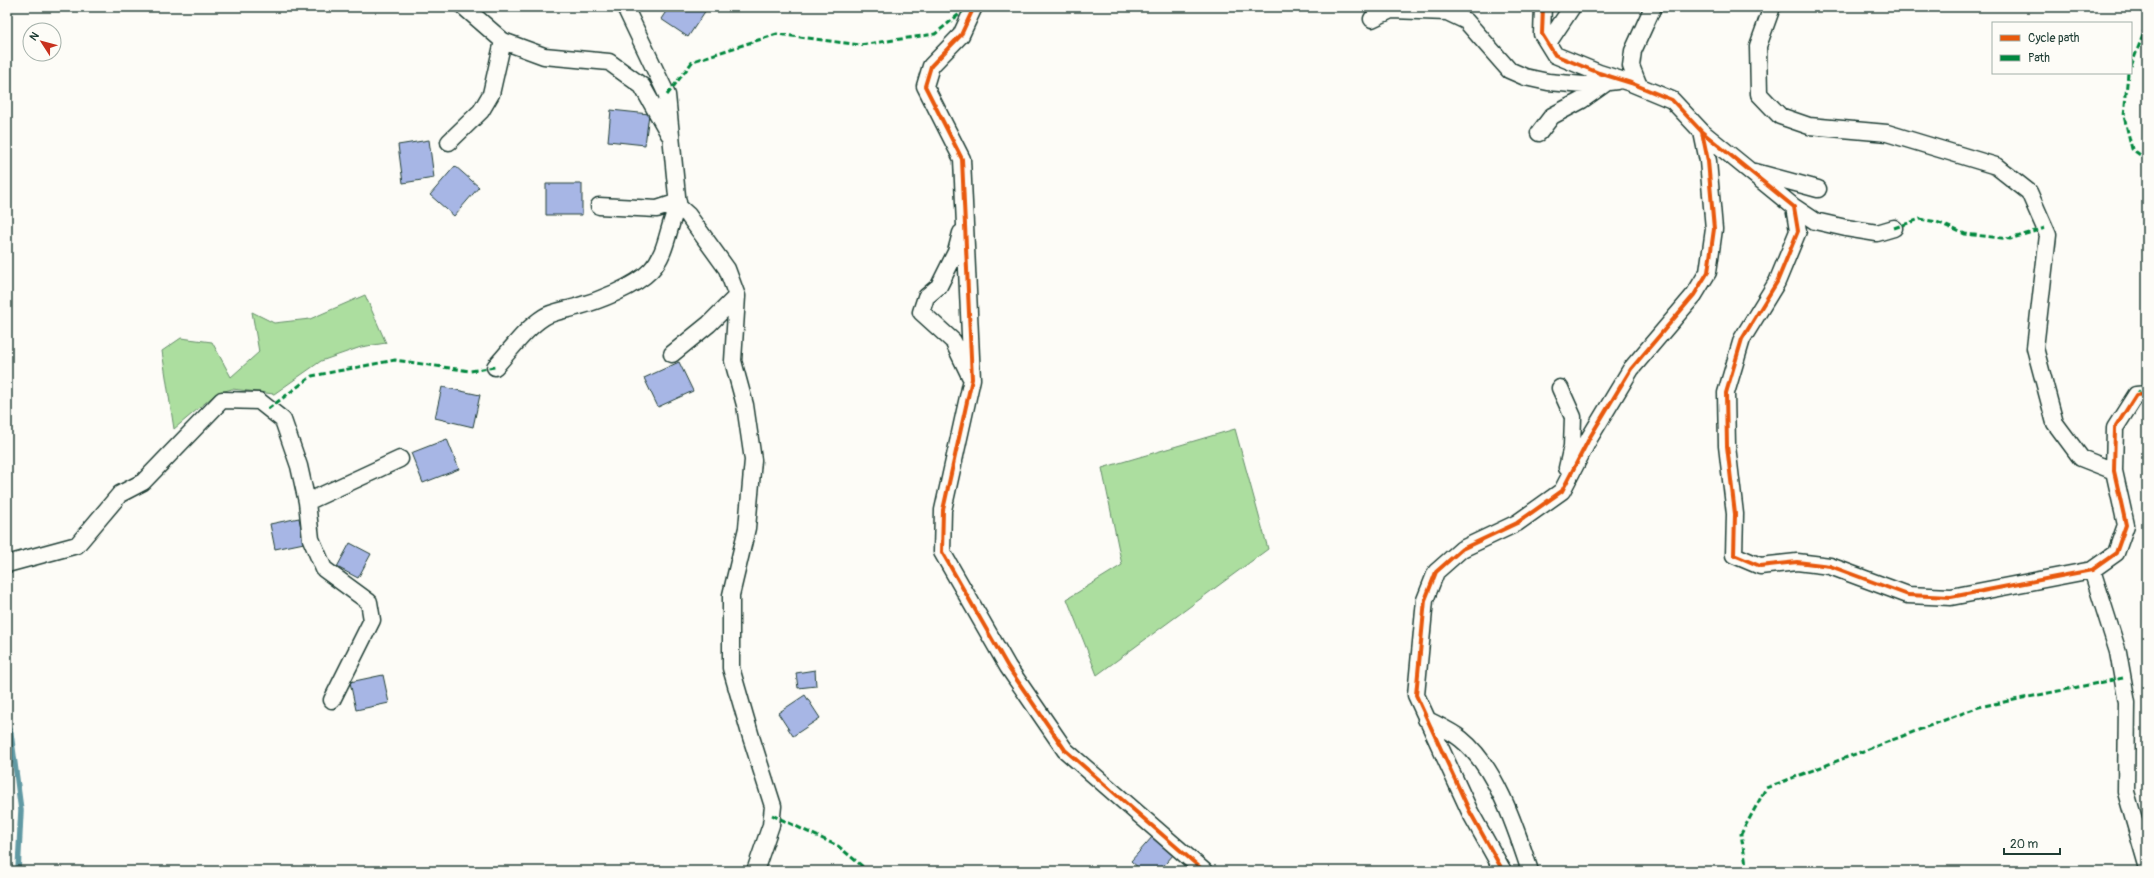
<svg xmlns="http://www.w3.org/2000/svg" width="2154" height="878" font-family="Pangolin,sans-serif">
<style>
.green{fill:#acde9f;stroke:#668e6a}
.lines{fill:none;stroke-linecap:round;stroke-linejoin:round}
.stream{stroke:#6099a3;stroke-width:5.5}
.building{fill:#a7b6e5;stroke:#1f3d34}
.minor-casing{stroke:#1f3d34;stroke-width:19}
.minor{stroke:#fdfcf7;stroke-width:16}
.quiet{stroke:#00873e;stroke-width:3;stroke-dasharray:6 3;stroke-linecap:butt}
.cycleway-casing{stroke:#fdfcf7;stroke-width:6}
.cycleway{stroke:#e8590c;stroke-width:4}
</style>
<rect width="100%" height="100%" fill="#fdfcf7"/>
<filter id="ink" filterUnits="userSpaceOnUse"><feTurbulence type="fractalNoise" baseFrequency=".025" numOctaves="2"/><feDisplacementMap in="SourceGraphic" scale="8" xChannelSelector="R" yChannelSelector="G"/><feConvolveMatrix kernelMatrix="1 2 1 2 8 2 1 2 1" color-interpolation-filters="sRGB"/></filter>
<g filter="url(#ink)">
<path class="green" d="M365,295L386,343L361,347L321,361L274,394L232,389L217,393L174,429L162,351L181,338L212,342L231,377L259,352L252,312L274,323L310,319Z
M1235,429L1268,549L1097,675L1067,599L1122,565L1102,468Z"/>
<g class="lines">
<path class="stream" d="M7,726L11,734L21,810L18,871"/>
</g>
<path class="building" d="M669,7H708L688,37L661,19Z
M611,110L649,114L645,145L608,141Z
M429,140L434,178L403,183L398,145Z
M455,166L479,187L454,216L430,195Z
M546,184H582V215H546Z
M7,192H8V231H7Z
M679,362L693,391L658,407L644,378Z
M442,387L480,395L473,427L435,418Z
M447,439L459,469L423,483L411,453Z
M299,518L304,543L275,549L270,524Z
M350,543L371,554L358,578L337,567Z
M815,670L816,686L798,688L796,673Z
M383,675L389,703L356,710L350,682Z
M805,695L820,718L793,736L778,713Z
M1153,836L1174,854L1159,871H1142L1131,861Z"/>
<g class="lines">
<defs>
<path id="minor" d="M464,7L503,41L544,56L609,62L642,86L669,134
M625,7L667,95L678,206L688,215L727,269L737,296L733,361L745,405L753,460L747,528L731,595V668L751,737L773,806L771,825L755,871
M974,7L961,35L931,66L925,86L962,159L972,379L943,510L942,552L1008,667L1065,750L1204,871
M1772,7L1758,46L1759,94L1780,116L1809,126L1887,133L1996,166L2029,192L2048,235L2035,348L2055,423L2081,458L2114,471
M1372,19L1391,10L1447,12L1466,21L1509,70L1525,77L1548,82L1584,85L1617,81
M1548,43L1572,7
M1639,86L1631,66L1633,51L1653,7
M1702,132L1794,207L1798,231L1777,282L1742,339L1726,393L1727,446L1735,514L1734,555L1760,566L1797,562L1830,566L1908,595L1951,597L2092,570L2116,553L2126,525L2114,471L2115,428L2136,395L2147,394
M1539,133L1552,116L1582,100L1606,83
M449,142L481,111L491,94L503,41
M1755,172L1818,189
M599,206L657,209L678,202
M1794,207L1815,221L1846,228L1877,233L1894,228
M961,233L956,252L939,286L926,297L921,312L953,341L970,376
M672,354L709,324L737,296
M495,367C510,351 525,329 544,317C552,312 566,310 576,307C598,301 635,287 651,270C668,252 667,227 678,206
M1560,388L1573,417L1572,446L1567,468
M307,502L400,459
M7,564L77,545L120,494L143,482L222,400L259,401L283,420L299,466L307,502L311,539L324,569L369,602L372,620L332,700
M2092,570L2118,652L2127,703L2126,792L2147,865
M1426,719C1437,725 1451,731 1461,739C1497,768 1516,829 1530,871
M1503,871L1470,812L1416,695L1425,600L1436,572L1462,549L1517,523L1562,491L1590,437L1631,369L1694,295L1708,272L1714,229L1708,161L1702,132L1672,100L1631,83L1599,73L1555,55L1542,34L1543,7"/>
</defs>
<use href="#minor" class="minor-casing"/>
<use href="#minor" class="minor"/>
<path class="quiet" d="M2131,66L2145,30
M2128,73L2124,116L2132,149L2147,160
M667,95L693,61L777,34L860,45L935,34L968,7
M1894,228L1920,219L1937,222L1965,234L2010,239L2045,228
M2136,395L2147,383
M268,409L312,376L395,360L470,371L495,367
M772,815L838,846L868,871
M1747,871L1741,834L1766,788L1979,707L2123,678"/>
<defs>
<path id="cycleway" d="M974,7L961,35L931,66L925,86L962,159L972,379L943,510L942,552L1008,667L1065,750L1204,871
M1702,132L1794,207L1798,231L1777,282L1742,339L1726,393L1727,446L1735,514L1734,555L1760,566L1797,562L1830,566L1908,595L1951,597L2092,570L2116,553L2126,525L2114,471L2115,428L2136,395L2147,394
M1503,871L1470,812L1416,695L1425,600L1436,572L1462,549L1517,523L1562,491L1590,437L1631,369L1694,295L1708,272L1714,229L1708,161L1702,132L1672,100L1631,83L1599,73L1555,55L1542,34L1543,7"/>
</defs>
<use href="#cycleway" class="cycleway-casing"/>
<use href="#cycleway" class="cycleway"/>
</g>
</g>
<rect width="2154" height="878" fill="none" stroke="#fdfcf7" stroke-width="24"/>
<rect x="12" y="12" width="2130" height="854" fill="none" stroke="#1f3d34" stroke-width="1.5" filter="url(#ink)"/>
<rect x="1992" y="22" width="140" height="52" fill="#fdfcf7" stroke="#a4b0a9"/>
<rect x="2000" y="35" width="20" height="6" fill="#e8590c" stroke="#a4b0a9"/>
<text x="2028" y="42" font-size="12" fill="#1f3d34">Cycle path</text>
<rect x="2000" y="55" width="20" height="6" fill="#00873e" stroke="#a4b0a9"/>
<text x="2028" y="62" font-size="12" fill="#1f3d34">Path</text>
<g transform="translate(42 42) rotate(306)"><circle r="19" fill="#fdfcf7" stroke="#a4b0a9"/>
<path d="M0-3L7 15L0 10L-7 15Z" fill="#c8321e"/>
<text y="-6" font-size="11" font-weight="bold" text-anchor="middle" fill="#1f3d34">N</text>
</g>
<path d="M2004 848v6h56v-6" fill="none" stroke="#1f3d34" stroke-width="2"/>
<text x="2010" y="848" font-size="12" fill="#1f3d34" stroke="#fdfcf7" stroke-width="3" paint-order="stroke">20 m</text>
</svg>
